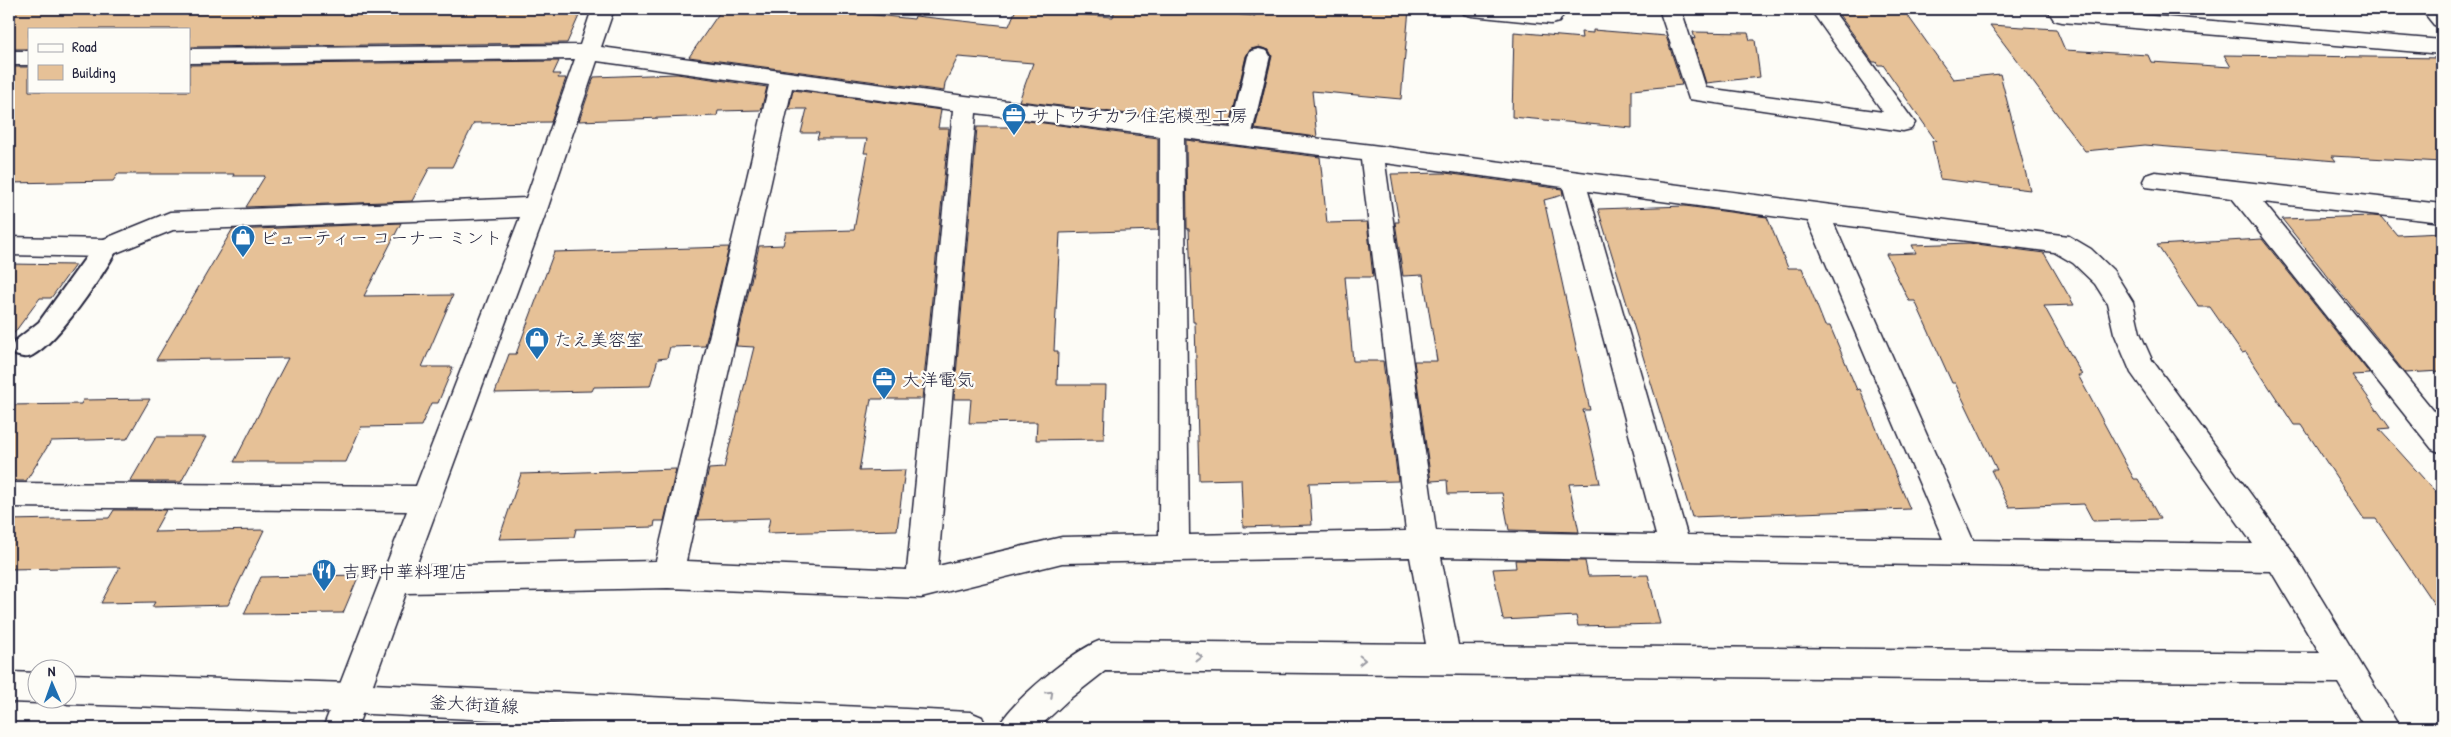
<svg xmlns="http://www.w3.org/2000/svg" width="2451" height="737" font-family="'Patrick Hand','Klee One',sans-serif">
<style>
.building{fill:#e6c197;stroke:#22223b}
.lines{fill:none;stroke-linecap:round;stroke-linejoin:round}
.lane-casing{stroke:#22223b;stroke-width:4}
.street-casing{stroke:#22223b;stroke-width:3}
.secondary-casing{stroke:#22223b;stroke-width:3}
.lane{fill:#fdfcf7;fill-rule:evenodd}
.street{fill:#fdfcf7;fill-rule:evenodd}
.secondary{fill:#fdfcf7;fill-rule:evenodd}
.oneway{stroke:#9a9aa2}
.labels{text-anchor:middle;dominant-baseline:central;stroke-width:4.5;stroke-linejoin:round;paint-order:stroke}
.poi-label{font-size:18px;fill:#22223b;stroke:#fdfcf7;text-anchor:start}
.street-label{font-size:18px;fill:#22223b;stroke:#fdfcf7}
</style>
<rect width="100%" height="100%" fill="#fdfcf7"/>
<filter id="ink" filterUnits="userSpaceOnUse"><feTurbulence type="fractalNoise" baseFrequency=".02" numOctaves="2"/><feDisplacementMap in="SourceGraphic" scale="10" xChannelSelector="R" yChannelSelector="G"/><feConvolveMatrix kernelMatrix="1 2 1 2 8 2 1 2 1" color-interpolation-filters="sRGB"/></filter>
<g filter="url(#ink)">
<path class="building" d="M9,9H582L567,43L189,47V29H29V49H9Z
M722,9H817L914,19L915,16L1009,26L1016,9L1113,17L1115,9H1178L1255,16L1256,9H1409L1401,99L1312,91L1317,137L1255,129L1272,56L1269,50L1259,47L1251,49L1246,56L1230,126L1019,101L1033,63L958,57L945,83L944,91L689,57Z
M1835,9H1903L1953,79L2000,74L2030,190L1940,179L1932,141H1936L1883,65H1878L1876,62H1873Z
M1990,25L2056,29L2065,50L2148,55L2151,62L2231,67L2224,55L2442,58V162L2332,156L2336,161L2145,145L2085,151Z
M1593,30L1666,36L1682,85L1632,90V128L1512,117L1514,32L1582,38L1581,32L1593,33Z
M1693,32L1748,33L1750,40H1755L1760,77L1706,83L1692,38L1695,39Z
M559,61L553,74H560L558,78H566L551,122L474,123L452,167H430L412,201L246,207L265,176H233L234,174H118L113,181L9,183V67H29V91H189V65Z
M677,74L767,87L761,110L718,111L717,116L579,121L594,77Z
M793,90L941,110L938,128H949L922,399H871L859,471L905,470L897,530L767,533L770,518L697,520L709,469L724,468L754,347L736,346L759,246L783,245L786,232L854,230L868,153H864L867,139H817L819,133H801L807,109H789Z
M1013,119L1158,138V230L1060,233L1054,351H1058L1057,385H1106L1104,439L1036,440L1037,422L969,423L971,399H954L977,127H1010Z
M1186,140L1320,157L1327,223L1367,222L1373,277H1345L1353,361H1383L1398,481L1309,483L1312,525L1243,527L1241,479L1199,480L1195,322H1193L1189,229H1187Z
M1445,173L1562,189L1563,195L1544,200L1590,410H1583L1600,483L1569,484L1579,532L1509,530L1502,493L1448,494L1447,480L1431,481L1414,361H1437L1423,275L1403,276L1395,222H1399L1391,174Z
M1685,206L1767,217L1788,268H1802L1825,326H1830L1857,390L1860,389L1910,509L1692,517L1598,209Z
M2372,216L2382,217L2397,235L2442,233V371L2405,373L2282,219Z
M401,223L364,296L453,295L422,367H453L438,403H431L421,426L361,427L346,462H234L288,358L156,360L232,230Z
M2262,239L2370,374L2352,375L2390,428L2379,429L2442,499V616L2376,519H2364L2302,425H2294L2246,352L2242,353L2210,307H2199L2157,245Z
M1969,243L2044,253L2074,305L2044,306L2082,375H2078L2134,479H2138L2160,519L2093,521L2084,504L2009,507L1991,470H1997L1955,383H1952L1915,301H1909L1886,254L1916,253L1912,245Z
M729,247L705,346L670,347L667,358L658,359L650,386L594,387L592,391L495,393L509,354H516L554,252Z
M9,264L75,265L51,298H40L9,340Z
M150,399L127,439L51,441L26,481H9V405L81,404L83,400Z
M156,437H206L181,482H130Z
M676,469L664,521H655L654,527L576,529L574,537L499,539L521,474Z
M114,510H166L154,532L264,530L228,605L152,607L155,602L101,603L120,567L9,569V520L109,518Z
M1515,560L1585,561L1588,576L1648,575L1660,624L1578,626L1576,616L1503,620L1493,569L1516,568Z
M359,575L343,613L244,614L261,577Z"/>
<g class="lines">
<defs>
<path id="lane" d="M1259,49L1267,51L1270,56L1251,137L1248,142L1240,145L1232,142L1229,137L1248,56L1251,51Z
M106,239L115,242L118,248C103,275 59,341 33,355C27,359 22,357 15,355L11,348L15,341L39,322L97,242Z"/>
<path id="street" d="M592,9H614L601,47L965,96L1372,145L2069,236L2091,249L2113,270L2133,302L2140,333L2152,360L2291,549L2400,728H2365L2338,683L1105,671L1068,700L1038,728H998C1009,703 1073,651 1099,641L1426,644L1410,557L1062,563L921,598L668,588L406,593L357,728H323L407,511L9,507V483L416,486L520,217L173,230L106,257L9,255V237L104,239L170,212L526,198L575,59L189,63V49L580,45ZM597,61L769,85L656,561L416,566L548,207ZM792,88L953,110L907,570L686,561ZM976,113L1160,136L1159,535L1062,537L938,566ZM1184,138L1361,160L1406,531L1189,535ZM1385,163L1563,187L1656,535L1436,531ZM1588,191L1808,221L1943,539L1687,535ZM1834,224L2054,252L2073,263L2095,284L2107,303L2114,333L2131,373L2253,544L1973,540ZM1441,557L2271,571L2320,653L1458,645Z
M1461,9H1561L1562,17L1559,22L1551,24L1472,16L1464,14Z
M1659,9H1681L1706,88L1883,112L1810,9H1832L1915,123L1911,129L1903,131L1689,99Z
M2047,9H2069L2442,40V54L2062,22L2054,20Z
M2421,9H2442V27L2434,25Z
M9,51H29V65H9Z
M2155,172L2442,204V222L2263,202L2442,421V453L2432,449L2232,198L2146,187L2143,181L2146,175Z"/>
<path id="secondary" d="M9,672L38,673V700H48L38,703L9,702Z
M68,674L350,683L970,712L982,717L987,728H653L350,713L68,704L56,700H68Z"/>
</defs>
<use href="#lane" class="lane-casing"/>
<use href="#street" class="street-casing"/>
<use href="#secondary" class="secondary-casing"/>
<use href="#lane" class="lane"/>
<use href="#street" class="street"/>
<use href="#secondary" class="secondary"/>
</g>
<defs><path id="oneway-chevron" d="M-2-3.5L2.5 0L-2 3.5" fill="none" stroke-width="1.6" stroke-linecap="round" stroke-linejoin="round" transform="scale(1.25)"/></defs>
<g class="oneway">
<use href="#oneway-chevron" transform="translate(1199 657) rotate(1)"/>
<use href="#oneway-chevron" transform="translate(1362 660) rotate(1)"/>
<use href="#oneway-chevron" transform="translate(1050 694) rotate(-44)"/>
</g>
</g>
<defs>
<symbol id="office-pin" viewBox="-11 -11 22 30"><path d="M0 17L-7.5 6A9.5 9.5 0 1 1 7.5 6Z" fill="#1f6fb2" stroke="#fdfcf7"/><path d="M-6-3h4V-5.5h4V-3h4V5H-6ZM-1-4.5V-3h2v-1.5ZM-6 0V1H6V0Z" fill="#fff"/></symbol>
<symbol id="shop-pin" viewBox="-11 -11 22 30"><path d="M0 17L-7.5 6A9.5 9.5 0 1 1 7.5 6Z" fill="#1f6fb2" stroke="#fdfcf7"/><path d="M-5-2.5h2.3a2.7 3.5 0 0 1 5.4 0H5L5.5 6h-11ZM-1.5-2.5h3a1.5 2.3 0 0 0-3 0Z" fill="#fff"/></symbol>
<symbol id="restaurant-pin" viewBox="-11 -11 22 30"><path d="M0 17L-7.5 6A9.5 9.5 0 1 1 7.5 6Z" fill="#1f6fb2" stroke="#fdfcf7"/><path d="M-5-6h1v4h1v-4h1v4h1v-4h1v5L-1.5 .5V6h-2V.5L-5-1ZM5-6V6H3V1.5H1.5Q1.5-4 5-6Z" fill="#fff"/></symbol>
</defs>
<g fill-rule="evenodd">
<use href="#office-pin" x="1000" y="101" width="28" height="38"/>
<use href="#shop-pin" x="229" y="223" width="28" height="38"/>
<use href="#shop-pin" x="523" y="325" width="28" height="38"/>
<use href="#office-pin" x="870" y="365" width="28" height="38"/>
<use href="#restaurant-pin" x="310" y="557" width="28" height="38"/>
</g>
<g class="labels">
<g class="poi-label">
<text x="1032" y="115">サトウチカラ住宅模型工房</text>
<text x="260" y="237">ビューティー コーナー ミント</text>
<text x="554" y="339">たえ美容室</text>
<text x="902" y="379">大洋電気</text>
<text x="342" y="571">吉野中華料理店</text>
</g>
<g class="street-label">
<text transform="translate(474 704) rotate(3)">釜大街道線</text>
</g>
</g>
<rect width="2451" height="737" fill="none" stroke="#fdfcf7" stroke-width="30"/>
<rect x="15" y="15" width="2421" height="707" fill="none" stroke="#22223b" stroke-width="2" filter="url(#ink)"/>
<rect x="28" y="28" width="162" height="65" fill="#fdfcf7" stroke="#a5a5ac"/>
<rect x="38" y="44" width="25" height="8" fill="#fdfcf7" stroke="#a5a5ac"/>
<text x="72" y="52" font-size="15" fill="#22223b">Road</text>
<rect x="38" y="65" width="25" height="15" fill="#e6c197" stroke="#a5a5ac"/>
<text x="72" y="78" font-size="15" fill="#22223b">Building</text>
<g transform="translate(52 684) rotate(358)"><circle r="24" fill="#fdfcf7" stroke="#a5a5ac"/>
<path d="M0-4L9 19L0 12L-9 19Z" fill="#1f6fb2"/>
<text y="-8" font-size="14" font-weight="bold" text-anchor="middle" fill="#22223b">N</text>
</g>
</svg>
